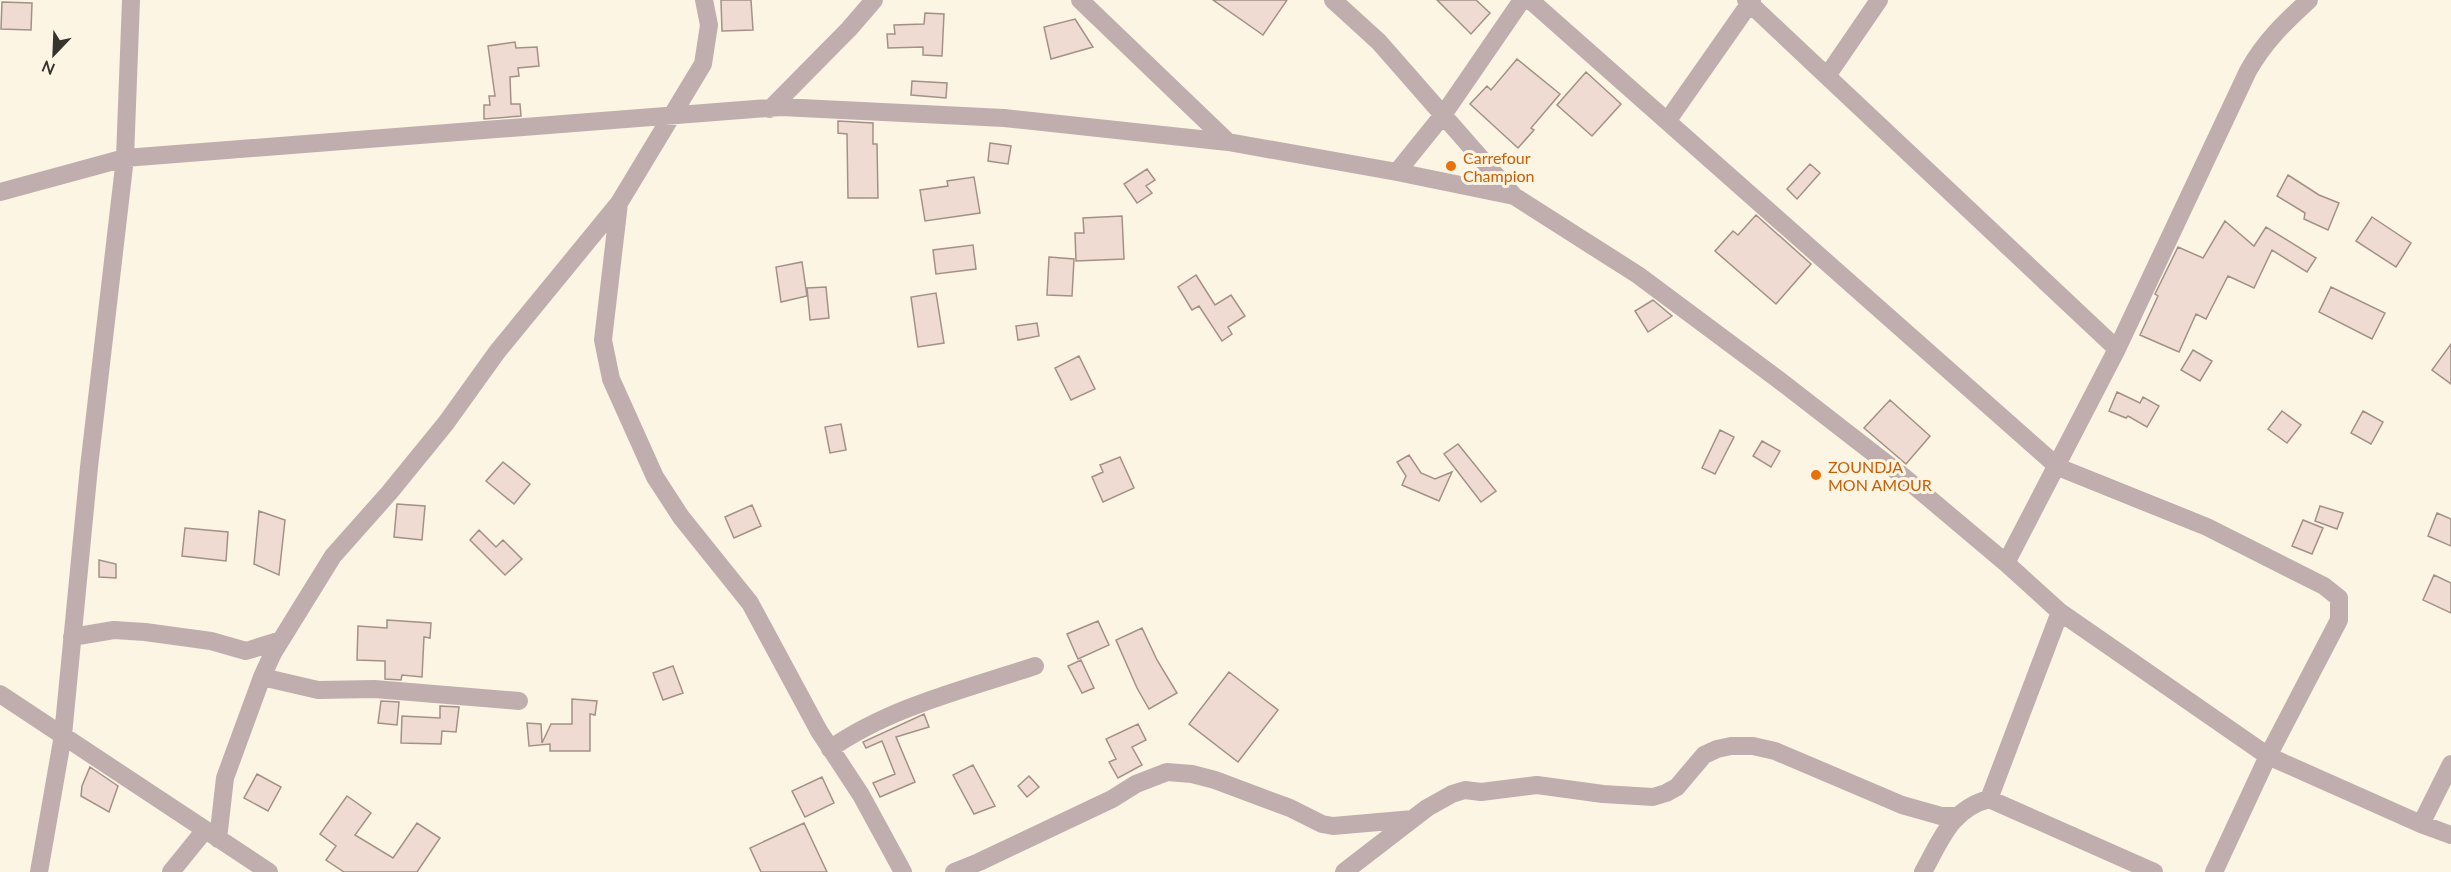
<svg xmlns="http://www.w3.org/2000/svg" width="2451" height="872" font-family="Lato,sans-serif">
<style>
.building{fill:#efdbd2;stroke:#a39188;stroke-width:1.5}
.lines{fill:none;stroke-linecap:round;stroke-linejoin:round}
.street{stroke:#c0aeaf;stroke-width:18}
.food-dot{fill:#e8710a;stroke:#fcf5e3;stroke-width:2}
.labels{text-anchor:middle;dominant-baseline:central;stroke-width:6;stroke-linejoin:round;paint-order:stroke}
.food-label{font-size:16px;fill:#c56008;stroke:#fcf5e3;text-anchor:start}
</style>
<rect width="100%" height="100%" fill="#fcf5e3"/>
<path class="building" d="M721,0H751L753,30L722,31Z
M1213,0H1287L1263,35Z
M1437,0H1476L1490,13L1471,34Z
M2,2L32,3L31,30L1,29Z
M925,13L944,14L942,56L923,55V47L888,48L887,34H895L894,25L924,24Z
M1075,19L1093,47L1051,59L1044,27Z
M515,42L516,48L537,47L539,66L518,68L519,76L510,77L511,104H520L521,116L484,119V105H490L489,96H495L488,46Z
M1517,59L1560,94L1531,128L1534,130L1518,148L1470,104L1487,86L1491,90Z
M1586,72L1621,104L1592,136L1557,105Z
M912,81L947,83L946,98L911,95Z
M838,121L873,123V144H877L878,198H848L847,134L838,133Z
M990,143L1011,146L1008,164L988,161Z
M1810,164L1820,173L1797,199L1787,189Z
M1147,169L1155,180L1146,186L1152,193L1137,203L1124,184Z
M2288,175L2319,195L2339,203L2328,230L2304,219L2305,213L2277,196Z
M974,177L980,213L925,221L920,190L948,186L947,181Z
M1756,215L1811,264L1776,304L1715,251L1733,231L1738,235Z
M1122,216L1124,259L1076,261L1075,233H1084L1083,218Z
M2372,217L2411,243L2396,267L2356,241Z
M2225,221L2254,246L2266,227L2316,258L2307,272L2272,250L2254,288L2228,276L2206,319L2196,314L2179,352L2140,335L2158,296L2155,294L2178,247L2203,258Z
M973,245L976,269L936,274L933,250Z
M1049,257L1074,259L1072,296L1047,295Z
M802,262L807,296L781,302L776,267Z
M1196,275L1215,305L1231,295L1245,316L1228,327L1232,334L1222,341L1199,306L1192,310L1178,287Z
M826,287L829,318L810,320L807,288Z
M2331,287L2385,313L2372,339L2319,312Z
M936,293L944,343L918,347L911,297Z
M1653,300L1672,316L1648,332L1635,311Z
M1037,323L1039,336L1018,340L1016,326Z
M2451,344V384L2432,370Z
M2193,350L2212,361L2200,381L2181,370Z
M1079,356L1095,389L1071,400L1055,368Z
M2117,392L2140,403L2143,397L2159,406L2147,427L2128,416L2126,418L2109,411Z
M1890,400L1930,436L1906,464L1864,428Z
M2282,411L2301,425L2287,443L2268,429Z
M2363,411L2383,422L2371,444L2351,433Z
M841,424L846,450L830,453L825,427Z
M1720,430L1734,437L1715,474L1702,468Z
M1762,441L1780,451L1771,467L1753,456Z
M1458,444L1496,491L1481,502L1444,454Z
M1409,455L1421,473L1435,479L1452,472L1439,501L1402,485L1406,476L1397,462Z
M1120,457L1134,488L1103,502L1092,477L1103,472L1100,465Z
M503,462L530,484L514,504L486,481Z
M397,504L425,506L422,540L394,537Z
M752,505L761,526L734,538L725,517Z
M2320,506L2343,513L2337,529L2315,521Z
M259,511L285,520L279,575L254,564Z
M2437,513L2451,519V546L2428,536Z
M2303,520L2323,528L2312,554L2292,546Z
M185,528L228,532L226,561L182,556Z
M479,530L496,547L503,540L522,559L505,575L470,540Z
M99,560L116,564V578L99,577Z
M2434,575L2451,583V613L2423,600Z
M387,620L431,623L430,638L424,637L422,677L402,675L401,680L385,679V661L357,660L358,626L387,628Z
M1098,621L1109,645L1078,659L1067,634Z
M1142,628L1157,660L1177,693L1149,709L1137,688L1116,640Z
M1081,660L1094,688L1082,693L1068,666Z
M673,666L683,693L663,700L653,673Z
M1229,672L1278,710L1238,762L1189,724Z
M572,699L597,701L595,715L590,714V751H550V744L529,746L527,723L541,724L542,743L551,724H572Z
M381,701L399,702L397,725L378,723Z
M440,706L459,707L456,732L442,731L441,744L401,743L402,716L440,718Z
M924,714L929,727L896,737L915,782L880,797L873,783L895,774L882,741L866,748L863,742Z
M1138,724L1146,740L1132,747L1142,765L1118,778L1109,762L1116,759L1106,739Z
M973,765L995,806L974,814L953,775Z
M90,767L118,786L109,812L81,796L82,786Z
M257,774L281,787L268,811L244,798Z
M1029,776L1039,787L1027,797L1018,786Z
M822,777L834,803L805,817L792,791Z
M347,796L371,813L355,835L393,858L417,823L440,838L417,872H344L326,860L336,846L320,834Z
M804,823L827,872H761L750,848Z"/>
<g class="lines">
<path class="street" d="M704,0L709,25L703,64L619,203L603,340L611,379L655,477L681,517L750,603L819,731L861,795L903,872
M1080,0L1228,142
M1333,0L1379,42L1514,196
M1530,0L2058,467L2207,527L2324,586L2339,598V620L2268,756L2214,872
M1746,0L2117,349
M1827,76L1879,0
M770,109L849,29L874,0
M1668,120L1752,0
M1397,172L1443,115L1522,0
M0,192L125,158L781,107L1004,118L1228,142L1397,172L1514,196L1638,275L1779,380L1899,473L2006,563L2060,612L2268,756L2421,824L2451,835
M2006,563L2117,349L2248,71C2264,42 2285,22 2309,0
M72,637L114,630L145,632L211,641L246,651L281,640
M262,677L318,690L374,689L519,701
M0,694L269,872
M830,749C890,707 966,689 1035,666
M1989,799L2060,612
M2421,824L2451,764
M218,839L225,778L262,677L273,653L333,556L389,493L446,423L497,352L619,203
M39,872L63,735L89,467L125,158L131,0
M171,872L205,830
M954,872L979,862L1112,799L1136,784L1167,772L1192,774L1215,780L1290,808L1322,824L1333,826L1413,819
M1344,872L1427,808L1452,794L1465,790L1481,792L1537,785L1603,794L1653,797L1666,793L1677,787L1704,755L1717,749L1731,746H1753L1775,751L1902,805L1941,816H1956
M1923,872C1941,840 1951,809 1989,799L2154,872"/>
</g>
<g class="food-dot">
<circle cx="1451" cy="166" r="6"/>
<circle cx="1816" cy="475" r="6"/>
</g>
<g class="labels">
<g class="food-label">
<text x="1463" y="157">Carrefour<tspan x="1463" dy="18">Champion</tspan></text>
<text x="1828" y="466">ZOUNDJA<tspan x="1828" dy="18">MON AMOUR</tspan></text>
</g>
</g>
<g transform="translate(54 54) rotate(203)" stroke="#fcf5e3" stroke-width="4.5" paint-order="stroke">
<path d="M0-4.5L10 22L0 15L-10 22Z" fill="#37342d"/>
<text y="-9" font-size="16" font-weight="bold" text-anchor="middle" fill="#37342d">N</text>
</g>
</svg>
